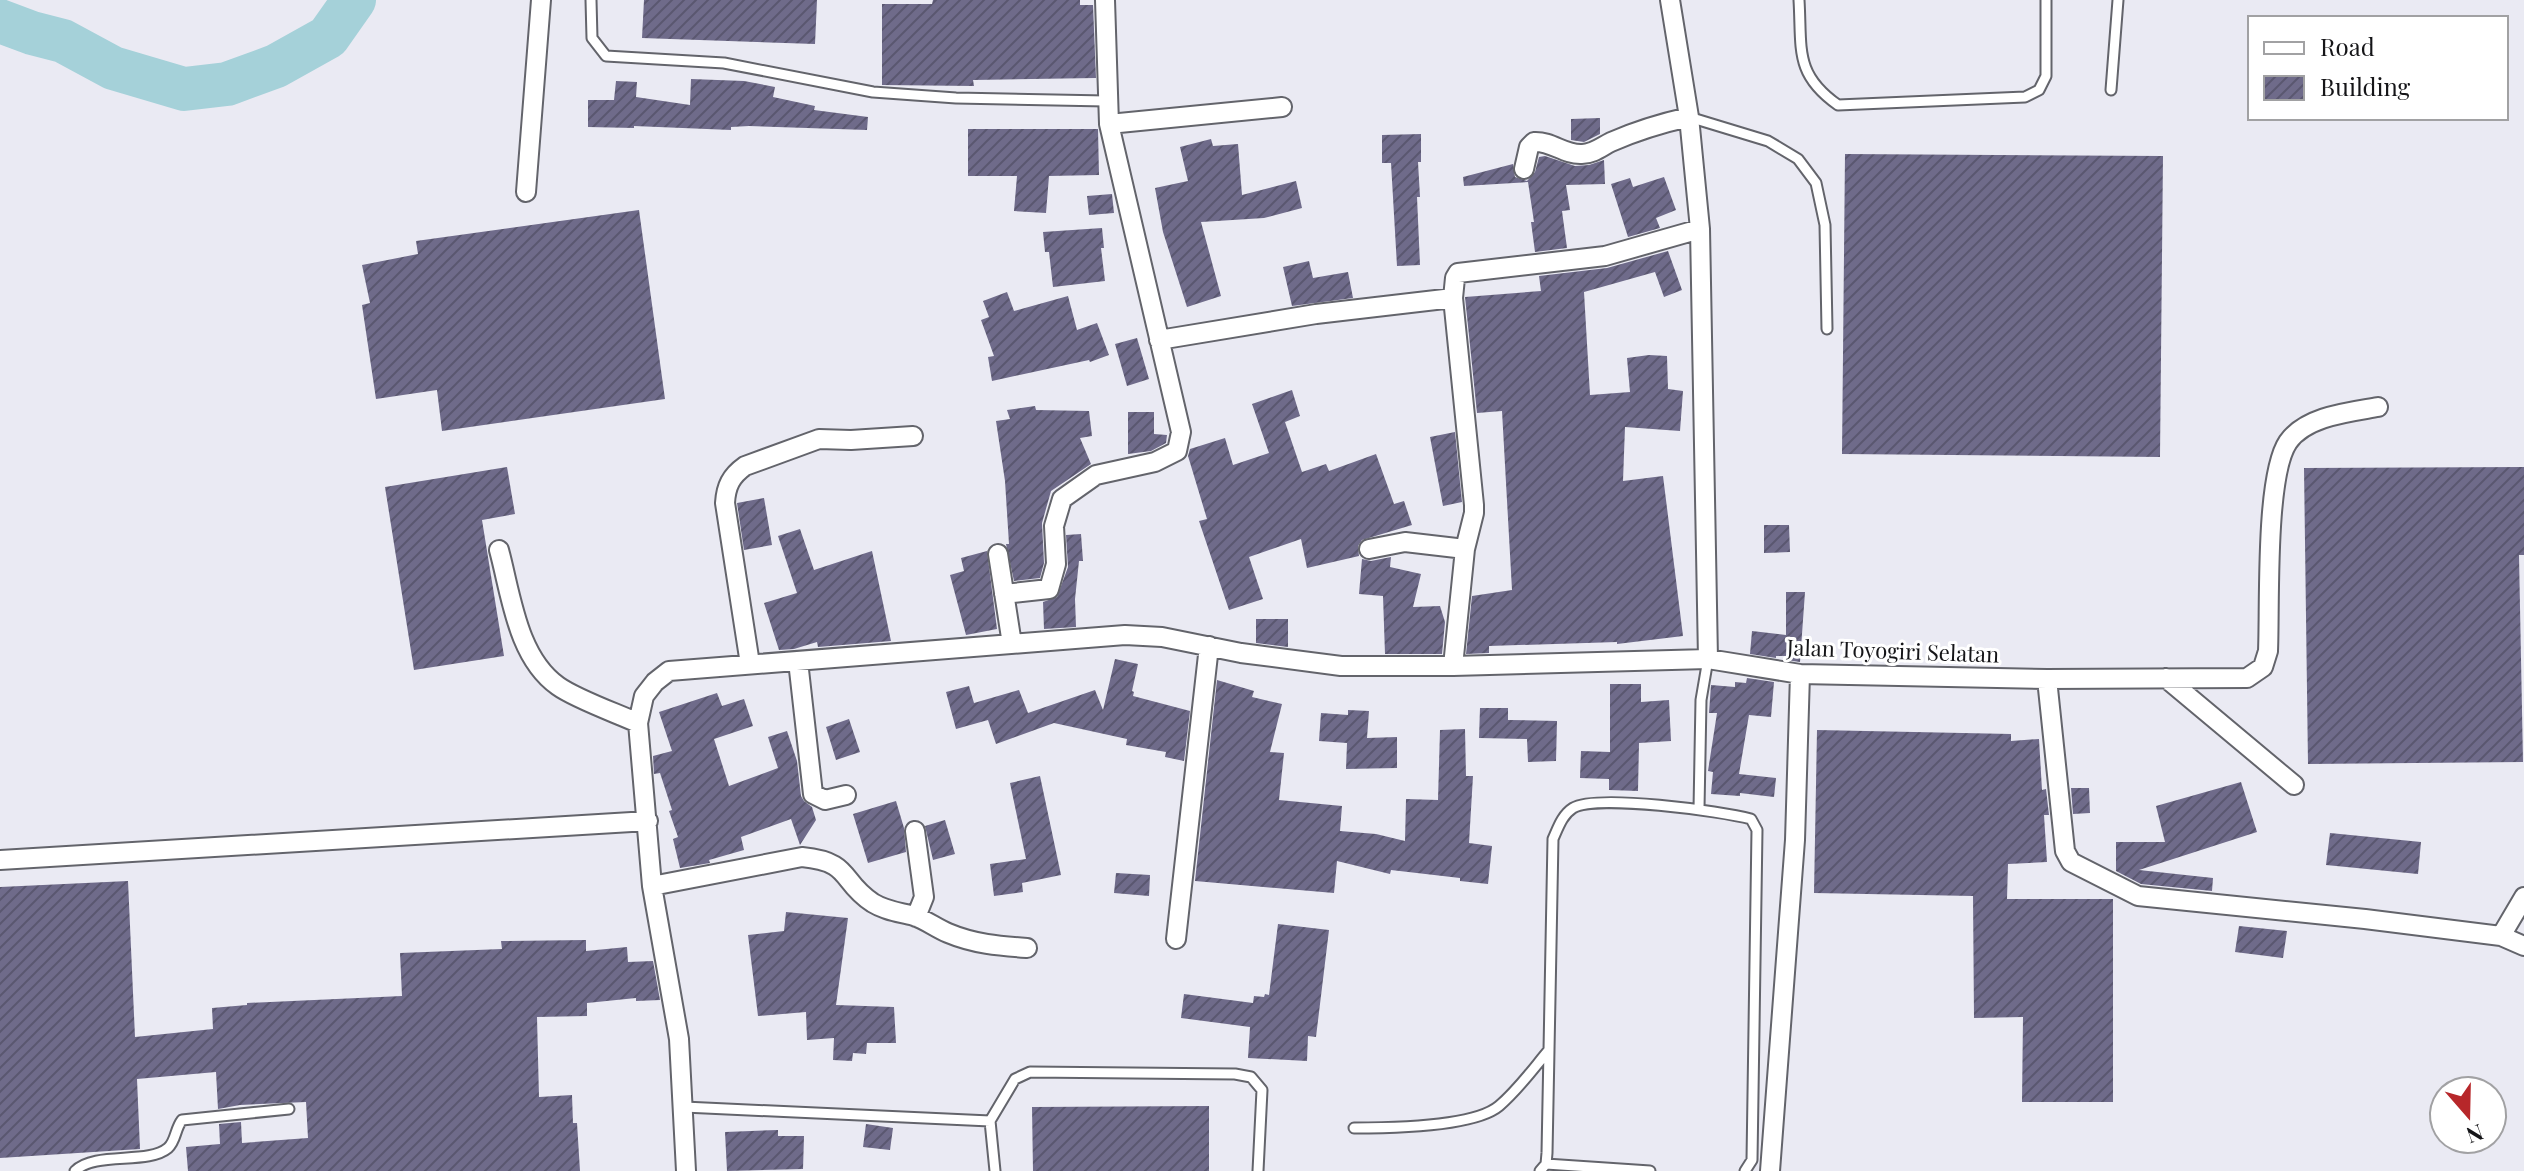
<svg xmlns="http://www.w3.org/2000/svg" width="2524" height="1171" font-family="'Playfair Display',serif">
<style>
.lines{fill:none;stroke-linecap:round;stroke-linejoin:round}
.river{stroke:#a5d1d9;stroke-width:44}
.building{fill:url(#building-hatch)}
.lane-casing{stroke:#63646b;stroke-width:13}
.street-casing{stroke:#63646b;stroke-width:22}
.lane{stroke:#fff;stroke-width:9}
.street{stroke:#fff;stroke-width:18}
.labels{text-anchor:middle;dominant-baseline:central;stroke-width:6;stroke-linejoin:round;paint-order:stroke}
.street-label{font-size:22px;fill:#151518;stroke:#fff}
</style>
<defs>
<pattern id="building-hatch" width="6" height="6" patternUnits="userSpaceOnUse" patternTransform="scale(2)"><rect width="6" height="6" fill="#6f6b8a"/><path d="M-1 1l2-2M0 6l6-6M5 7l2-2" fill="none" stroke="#5a5770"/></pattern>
</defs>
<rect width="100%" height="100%" fill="#eaeaf3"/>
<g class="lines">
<path class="river" d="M0,21L32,33L63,41L113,68L184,89L227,84L276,66L328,37L354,0"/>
</g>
<path class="building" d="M644,0H817L815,44L642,38Z
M933,0H1080V5H1093L1096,78L973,80L974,86L882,85V4H932Z
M691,79L744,81L775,87L773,97L815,106L814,110L868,117L867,130L749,126L731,127V130L634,126V128L588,127V100H614L616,81L637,82L636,97L690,105Z
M1600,118V134L1584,142L1571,140V119Z
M968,129H1098L1099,175L1049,176L1046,213L1014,211L1017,176H968Z
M1421,134V162H1418L1420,197H1417L1420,265L1397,266L1391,163H1382V135Z
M1211,139L1213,146L1238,144L1242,195L1296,181L1302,208L1264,218L1201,222L1221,296L1187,307L1163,232L1155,188L1188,181L1180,147Z
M1845,154L2163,156L2160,457L1842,454Z
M1545,156L1575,166L1589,165L1604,160L1605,184L1566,185L1570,210L1562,211L1567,248L1535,252L1531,222H1534L1528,182L1464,186L1463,177L1513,164L1515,177L1527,181L1535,172L1539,157Z
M1664,177L1676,210L1656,218L1660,228L1628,237L1611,184L1630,178L1633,187Z
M1112,194L1114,213L1089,215L1087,196Z
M639,210L665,399L442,431L437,390L376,399L362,305L370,303L362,265L418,254L416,241Z
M1102,228L1104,248H1101L1105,281L1053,287L1049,252H1045L1043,232Z
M1668,251L1682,290L1664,297L1655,272L1584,292L1590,395L1630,392L1627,358L1649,355L1667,356L1668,389L1683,391L1680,431L1625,427L1623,481L1663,476L1683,636L1617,644V642L1489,646V653L1466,654L1472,596L1512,590L1502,411L1477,413L1465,297L1541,291L1539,276L1607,268Z
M1309,261L1313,278L1348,272L1353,298L1292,306L1283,267Z
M1007,292L1014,311L1068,296L1077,330L1097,323L1109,355L1090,362L1089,360L992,381L988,357L994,356L981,320L989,317L983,301Z
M1137,338L1149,379L1127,386L1115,344Z
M1292,390L1300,416L1285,422L1302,472L1326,464L1329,471L1376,454L1394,504L1404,501L1412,525L1362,540L1358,546L1359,556L1307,568L1301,539L1249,557L1263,599L1229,610L1199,521L1207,519L1188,456L1190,449L1225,438L1233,465L1269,453L1252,404Z
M1035,406L1036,410L1089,411L1092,436L1080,438L1091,464L1051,491L1042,523L1044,563L1040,578L1014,581L1006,544H1009L1005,481L996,421L1010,419L1007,410Z
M1128,412H1154V434L1167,435L1166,443L1151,451L1128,454Z
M1455,432L1462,502L1443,506L1430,437Z
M507,467L515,514L482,520L504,656L414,670L385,487Z
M2524,467V555H2519L2523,762L2308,764L2304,468Z
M764,498L772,545L744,550L737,503Z
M1764,525H1789L1790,552L1764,553Z
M800,529L814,570L872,551L891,641L818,647L817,642L794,649L779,650L764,603L797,593L778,536Z
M1081,534L1083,561H1079L1075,599L1076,627L1044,629L1043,602L1057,597L1068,567L1066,535Z
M987,551L997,629L966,635L950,575L964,571L961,558Z
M1391,557L1390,567L1421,574L1413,607L1440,606L1445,622L1442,654H1385L1383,596L1359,594L1362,559L1371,561Z
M1786,592H1805L1800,662L1786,660V656H1776V658L1750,654L1752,631L1786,635Z
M1256,619H1288V647L1256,643Z
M1115,659L1138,664L1132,691L1134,692L1133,696L1190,711L1184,761L1165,757L1166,752L1126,745L1127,739L1054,723L996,744L988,720L956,729L946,692L969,686L974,703L1019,690L1028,713L1095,690L1103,710Z
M1747,678L1774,682L1771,717L1749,715L1739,774L1776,778L1774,797L1740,793V796L1711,794L1713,772L1708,771L1717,713H1709L1711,685L1735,687V682L1746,683Z
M1217,680L1254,691L1252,697L1282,704L1270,752L1284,753L1279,800L1342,806L1340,831L1376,834L1405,841L1406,799L1438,800L1440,730L1465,729L1466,776H1473L1469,843L1492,846L1488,884L1460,881V878L1391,870L1390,874L1337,861L1334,893L1195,881Z
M1610,684H1641V702L1669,700L1671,741L1639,743L1638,791L1609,790V779L1580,778L1581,751L1610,752Z
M717,693L722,706L744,699L753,726L714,739L729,786L778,768L768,737L787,731L797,761L801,796L804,801L812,807L816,820L800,845L791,819L741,837L744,850L709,860L710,863L680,868L673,839L678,837L669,811L672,810L660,773L654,774L653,756L672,751L659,712Z
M1480,708H1508V720L1557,721L1556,761L1528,762L1527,739L1479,738Z
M1348,710L1369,711L1367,738L1397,737V768L1346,769L1347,743L1319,741L1321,713L1348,715Z
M849,719L860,752L836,760L826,727Z
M1817,730L2011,734V741L2039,739L2042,790L2046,789L2049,815H2044L2047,862L2008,864L2007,899H2113V1102H2022L2023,1017L1974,1018L1973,896L1814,893Z
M1040,776L1061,875L1022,883L1023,892L994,896L990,864L1026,859L1010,783Z
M2241,782L2257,832L2139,870L2213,878L2212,891L2141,884L2116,871V842H2165L2156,806Z
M2071,788H2089L2090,813L2073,814Z
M896,801L904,828L906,852L868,863L853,814Z
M945,820L955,854L933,860L925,826Z
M2330,833L2421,842L2418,874L2326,865Z
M1116,873L1150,875L1149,896L1114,893Z
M128,881L135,1037L213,1029L212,1008L247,1005V1003L402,996L400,953L502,949L501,941L586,940V951L627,947L628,962L653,961L660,1000L636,1001V998L587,1003V1016L537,1017L539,1097L572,1095L573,1123H577L580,1171H188L186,1147L220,1144L219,1124L241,1122L242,1143L308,1138L306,1102L240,1105L218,1109L216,1072L137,1079L140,1149L0,1158V887Z
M786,912L848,918L836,1005L894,1007L896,1043H867L866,1054L853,1053L852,1061L833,1060L834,1038L807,1040L806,1012L758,1016L748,935L784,931Z
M1278,924L1329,930L1316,1037L1308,1036L1307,1061L1248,1058L1250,1027L1181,1018L1184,994L1253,1003L1254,996L1264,997L1265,994L1269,995Z
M2239,926L2287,931L2283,958L2235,952Z
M1209,1106V1171H1033L1032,1107Z
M866,1124L893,1128L890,1150L863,1147Z
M778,1130V1136H804L803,1169L727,1171L725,1132Z"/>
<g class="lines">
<defs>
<path id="lane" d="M591,0L592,38L606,56L724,63L873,92L956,98L1106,101
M1799,0C1802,49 1794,74 1838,105L2025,97L2039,90L2046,76V0
M2111,90L2118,0
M1689,117L1768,141L1798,159L1816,183L1825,225L1827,329
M1699,809L1701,700L1708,659
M684,1107L990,1121
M1354,1128C1388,1128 1474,1127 1499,1106C1518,1090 1533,1069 1549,1050L1553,839C1558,828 1562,815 1573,808C1596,794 1721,811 1751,819L1757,830L1752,1160L1745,1171
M1546,1164L1650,1171
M75,1171C95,1151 148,1165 168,1148C176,1141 175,1129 182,1120L289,1109
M995,1171L990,1121L1015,1079L1030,1072L1235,1074L1251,1077L1262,1090L1258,1171
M1540,1171L1546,1164L1547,1153L1549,1050"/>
<path id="street" d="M1670,0L1689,117L1700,229L1708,659
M1109,124L1282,107
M1524,169L1529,147L1534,142C1552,141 1564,155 1582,154C1593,154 1601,147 1611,142C1636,131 1662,123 1689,117
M526,192L541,0
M1159,340L1316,314L1453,298
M1369,549L1405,542L1465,549L1453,666
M1465,549L1474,513V505L1453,298L1455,278L1458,273L1605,256L1700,229
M499,550C511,594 517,657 558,686C576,699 616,713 638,723
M998,554L1012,644
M1004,594L1049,589L1056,564L1054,526L1062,499L1096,475L1155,462L1177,451L1181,432L1109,124L1105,0
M798,661L813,794L825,800L846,795
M750,664L725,503C726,486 731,476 745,466L819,439L851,440L913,436
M2166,678L2294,785
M2047,679L2065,851L2071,862L2138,896L2365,919L2501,936L2524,946
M915,831L924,897L916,917
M0,860L648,821
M652,886L802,857C853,862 839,881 873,903C886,911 899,912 914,916C926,920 936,928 948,933C974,944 999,946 1027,948
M2501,936L2524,897
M1176,939L1209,646
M686,1171L679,1039L652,886L638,723L644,696L655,682L669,671L1125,635L1162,637L1241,653L1341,666H1453L1708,659L1800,674L2047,679L2247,678L2263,667L2268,651C2270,606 2265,476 2288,442C2306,416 2350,412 2378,407
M1770,1171L1795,840L1800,674"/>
</defs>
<use href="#lane" class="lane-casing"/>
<use href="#street" class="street-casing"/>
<use href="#lane" class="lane"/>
<use href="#street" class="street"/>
</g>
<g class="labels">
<g class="street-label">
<text transform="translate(1893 650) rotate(2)">Jalan Toyogiri Selatan</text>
</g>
</g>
<rect x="2248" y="16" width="260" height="104" fill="#ffffff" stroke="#a1a1a3" stroke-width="2"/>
<rect x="2264" y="42" width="40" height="12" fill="#ffffff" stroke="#a1a1a3" stroke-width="2"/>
<text x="2320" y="56" font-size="24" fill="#151518">Road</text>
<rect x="2264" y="76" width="40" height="24" fill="url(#building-hatch)" stroke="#a1a1a3" stroke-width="2"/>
<text x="2320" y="96" font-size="24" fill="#151518">Building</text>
<g transform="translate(2468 1115) rotate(160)"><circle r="38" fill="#ffffff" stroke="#a1a1a3" stroke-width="2"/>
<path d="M0-6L14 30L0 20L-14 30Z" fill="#b7272a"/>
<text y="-12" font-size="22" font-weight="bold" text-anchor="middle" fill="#151518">N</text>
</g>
</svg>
